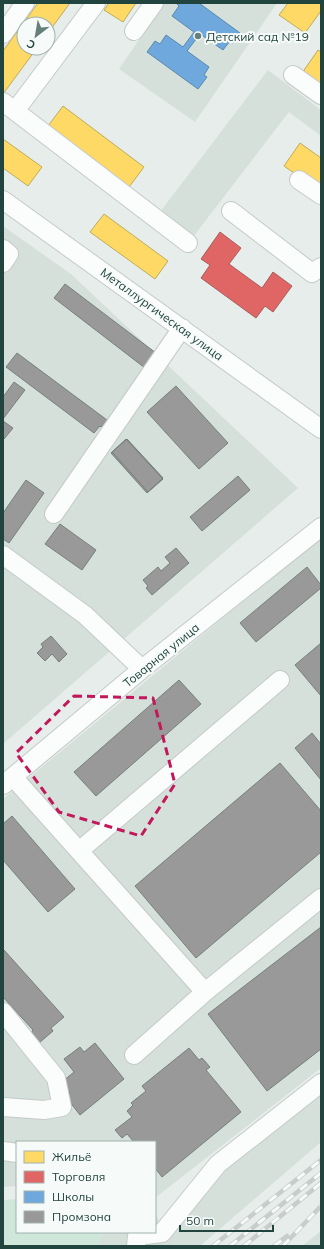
<svg xmlns="http://www.w3.org/2000/svg" width="324" height="1249" font-family="Mulish,sans-serif">
<style>
.built{fill:#d5e0db}
.green{fill:#cfe7da}
.homes{fill:#ffd966;stroke:#bdac5a}
.shops{fill:#e06666;stroke:#a75c5a}
.schools{fill:#6fa8dc;stroke:#588aad}
.industry{fill:#999;stroke:#75807e}
.lines{fill:none;stroke-linecap:round;stroke-linejoin:round}
.minor-casing{stroke:#c4cac8;stroke-width:20}
.minor{stroke:#fbfcfc;stroke-width:18}
.rail-casing{stroke:#c8cdcc;stroke-width:4.5}
.rail{stroke:#f6fbf9;stroke-width:3;stroke-dasharray:9;stroke-linecap:butt}
.marked{fill:none;stroke:#c2185b;stroke-width:3;stroke-dasharray:8 5;stroke-linejoin:round}
.poi-dot{fill:#677f7b;stroke:#f6fbf9;stroke-width:1.5}
.labels{text-anchor:middle;dominant-baseline:central;stroke-width:4;stroke-linejoin:round;paint-order:stroke}
.poi-label{font-size:12px;fill:#22443f;stroke:#f6fbf9;text-anchor:start}
.street-label{font-size:12px;fill:#22443f;stroke:#f6fbf9}
</style>
<rect width="100%" height="100%" fill="#e7edeb"/>
<path class="built" d="M164,3H277L195,122L119,69Z
M268,70L321,110V136L289,112L193,237L160,212Z
M3,226L71,274L298,488L3,744Z
M321,537V1068L155,1198V1142H17V1186L3,1187V799Z
M321,1080V1142L200,1246H98L104,1232H155V1211L159,1221L204,1176Z
M321,1231V1246H302Z"/>
<path class="green" d="M17,1199V1232H102L103,1234L98,1246H3V1200Z"/>
<path class="homes" d="M38,3H70L48,33V24H24V48H37L3,94V51Z
M109,3H136L123,22L104,10Z
M288,3H321V11L305,33L279,15Z
M318,50L321,52V91L300,76Z
M63,106L144,167L129,187L48,126Z
M3,139L42,167L28,186L3,168Z
M300,143L321,158V192L284,166Z
M104,214L168,261L155,279L90,232Z"/>
<path class="shops" d="M220,232L241,248L229,264L262,288L273,272L292,286L273,312L265,306L256,318L201,278L210,265L201,259Z"/>
<path class="schools" d="M176,3H199L240,33L233,43L230,41L223,50L200,34L187,51L209,67L204,75L207,77L198,89L147,52L155,41L160,44L166,35L183,47L194,32L172,16L179,6Z"/>
<path class="industry" d="M65,284L156,353L145,368L54,298Z
M17,353L107,420L101,427L100,426L94,433L6,367Z
M14,382L25,390L3,419V397Z
M176,386L228,443L199,469L147,412Z
M3,421L13,428L4,439L3,438Z
M126,439L163,479L147,493L111,453Z
M127,439L163,478L148,492L112,452Z
M238,476L250,490L202,531L190,517Z
M26,480L44,493L9,543L3,539V513Z
M60,524L96,550L82,570L45,544Z
M176,548L189,563L152,595L146,588L148,586L143,580L158,567L161,571L170,563L165,557Z
M307,567L321,585V588L256,642L240,623Z
M51,636L67,654L59,662L52,654L45,661L37,653L43,647L41,644Z
M321,643V696L295,665Z
M179,680L201,704L96,796L74,772Z
M312,733L321,744V780L295,748Z
M280,763L321,811V852L196,958L135,886Z
M12,816L75,889L48,912L3,860V824Z
M321,927V1049L267,1091L208,1014Z
M4,950L64,1017L51,1028L53,1031L39,1043L31,1033L33,1030L3,997V951Z
M95,1043L124,1079L80,1115L66,1097L70,1093L62,1082L74,1072L64,1059L80,1047L84,1052Z
M189,1048L199,1060L202,1058L210,1067L206,1070L241,1112L162,1177L155,1168V1142H134L127,1134L122,1138L115,1130L132,1117L127,1111L133,1105L131,1103L146,1091L142,1086Z"/>
<g class="lines">
<defs>
<path id="minor" d="M134,31L154,3
M3,34L25,3
M293,75L321,95
M3,102L15,111L96,3
M15,111L188,243
M299,180L321,195
M3,200L321,429
M231,211L312,273L321,267
M3,249L9,254L3,263
M54,514L182,328
M3,555L85,615L142,669
M13,777L205,992L134,1055
M3,785L142,669L321,527
M79,851L280,680
M205,992L321,898
M3,1012L56,1078L62,1107L44,1110L3,1107
M3,1151L17,1153
M136,1246L137,1236L162,1233L218,1164L321,1083"/>
</defs>
<use href="#minor" class="minor-casing"/>
<use href="#minor" class="minor"/>
<defs>
<path id="rail" d="M213,1246L321,1160
M230,1246L321,1173
M244,1246L321,1183
M274,1246L287,1236
M283,1246L321,1206"/>
</defs>
<use href="#rail" class="rail-casing"/>
<use href="#rail" class="rail"/>
</g>
<path class="marked" d="M74,696L153,698L175,784L141,836L59,812L16,753Z"/>
<circle class="poi-dot" cx="198" cy="36" r="4"/>
<g class="labels">
<g class="poi-label">
<text x="206" y="36">Детский сад №19</text>
</g>
<g class="street-label">
<text transform="translate(162 314) rotate(36)">Металлургическая улица</text>
<text transform="translate(161 655) rotate(-39)">Товарная улица</text>
</g>
</g>
<rect width="324" height="1249" fill="none" stroke="#22443f" stroke-width="8"/>
<rect x="16" y="1141" width="140" height="92" fill="#f6fbf9" stroke="#a1b2af"/>
<rect x="24" y="1151" width="20" height="12" fill="#ffd966" stroke="#a1b2af"/>
<text x="52" y="1161" font-size="12" fill="#22443f">Жильё</text>
<rect x="24" y="1171" width="20" height="12" fill="#e06666" stroke="#a1b2af"/>
<text x="52" y="1181" font-size="12" fill="#22443f">Торговля</text>
<rect x="24" y="1191" width="20" height="12" fill="#6fa8dc" stroke="#a1b2af"/>
<text x="52" y="1201" font-size="12" fill="#22443f">Школы</text>
<rect x="24" y="1211" width="20" height="12" fill="#999999" stroke="#a1b2af"/>
<text x="52" y="1221" font-size="12" fill="#22443f">Промзона</text>
<g transform="translate(36 36) rotate(211)"><circle r="19" fill="#f6fbf9" stroke="#a1b2af"/>
<path d="M0-3L7 15L0 10L-7 15Z" fill="#677f7b"/>
<text y="-6" font-size="11" font-weight="bold" text-anchor="middle" fill="#22443f">С</text>
</g>
<path d="M180 1225v6h93v-6" fill="none" stroke="#22443f" stroke-width="2"/>
<text x="186" y="1225" font-size="12" fill="#22443f" stroke="#f6fbf9" stroke-width="3" paint-order="stroke">50 m</text>
</svg>
